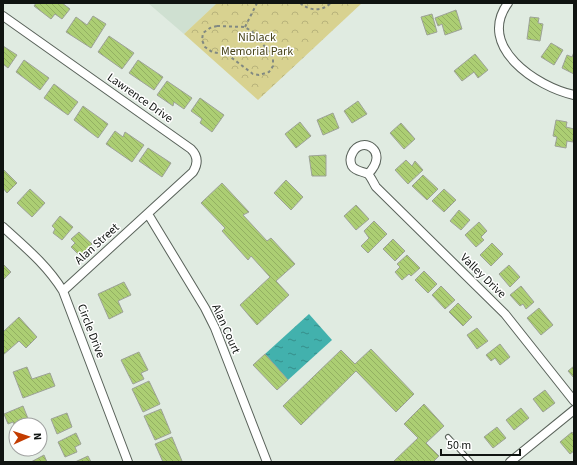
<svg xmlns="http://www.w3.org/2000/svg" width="577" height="465" font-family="'Source Sans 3',sans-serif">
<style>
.built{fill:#cfe0d1}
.forest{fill:url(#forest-crowns)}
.water{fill:url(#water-ripples)}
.building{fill:url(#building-back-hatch);stroke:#9da297}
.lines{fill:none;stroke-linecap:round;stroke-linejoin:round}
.service-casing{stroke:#59625a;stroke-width:6}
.minor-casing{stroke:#59625a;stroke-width:10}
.path{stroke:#818982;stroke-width:2;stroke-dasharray:3 3;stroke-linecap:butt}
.service{stroke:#fff;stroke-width:4}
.minor{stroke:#fff;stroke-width:8}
.labels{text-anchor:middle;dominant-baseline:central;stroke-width:3;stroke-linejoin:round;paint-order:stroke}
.park-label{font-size:12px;fill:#48441a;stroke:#fff}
.street-label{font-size:12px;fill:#101411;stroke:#fff}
</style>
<defs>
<pattern id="forest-crowns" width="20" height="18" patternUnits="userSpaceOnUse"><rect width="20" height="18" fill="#d8d290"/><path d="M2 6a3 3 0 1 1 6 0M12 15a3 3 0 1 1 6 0" fill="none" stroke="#b8b37b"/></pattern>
<pattern id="water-ripples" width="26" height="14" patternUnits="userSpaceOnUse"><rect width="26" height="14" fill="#42b1ad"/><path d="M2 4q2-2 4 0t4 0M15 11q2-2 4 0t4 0" fill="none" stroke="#368f8b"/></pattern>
<pattern id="building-back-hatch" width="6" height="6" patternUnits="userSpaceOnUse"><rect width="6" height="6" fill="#acce73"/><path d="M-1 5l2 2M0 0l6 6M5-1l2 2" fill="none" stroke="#93b062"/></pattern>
</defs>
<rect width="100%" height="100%" fill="#e0ebe1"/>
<path class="built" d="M148,3H217L184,34Z"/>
<path class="forest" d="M217,3H362L258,100L184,34Z"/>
<path class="water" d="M309,314L332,340L288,380L265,354Z"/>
<path class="building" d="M36,3H62L70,9L62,19L55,14L51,19L34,6Z
M456,10L462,29L445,35L442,24L438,26L435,18Z
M432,14L437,32L427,35L421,17Z
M93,16L106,24L91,48L66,32L76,17L87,25Z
M530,17L539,18L538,23L543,24L540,41L527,39Z
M109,36L134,53L122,69L98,52Z
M551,43L563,50L554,65L541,57Z
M3,46L17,55L8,68L3,64Z
M574,52V74L562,68L567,55L572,57Z
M475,54L488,70L478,78L474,72L462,81L454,71Z
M24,60L49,78L40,90L16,72Z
M138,60L163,77L154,90L129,73Z
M167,81L192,98L184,109L174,102L173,106L157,95Z
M54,84L78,102L68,115L44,98Z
M200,98L224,115L212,132L200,123L202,119L191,111Z
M358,101L367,114L352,123L344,111Z
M83,106L108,124L98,138L74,120Z
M333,113L339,128L323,135L317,120Z
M556,120L567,122L566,127L574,129L573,142L567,141L566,148L555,146L557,137L553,136Z
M300,122L311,136L296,148L285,134Z
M401,123L415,139L404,149L390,133Z
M115,131L123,137L125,132L144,145L132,162L106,144Z
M148,148L171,163L162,177L139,161Z
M326,155V176H312L309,156Z
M406,160L412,166L415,161L423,170L408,184L395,170Z
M3,169L17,183L7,193L3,188Z
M423,175L438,189L427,200L412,186Z
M286,180L303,197L291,210L274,193Z
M222,183L249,212L243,215L267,241L271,238L295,264L276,281L289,295L257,325L240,305L270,277L251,256L248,260L222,231L225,228L201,203Z
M30,189L45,203L32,217L17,203Z
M444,189L456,200L444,212L432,201Z
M356,205L369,219L356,230L344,216Z
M459,210L470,220L461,230L450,221Z
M60,216L73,227L62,240L53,233L55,229L52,226Z
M374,221L387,234L368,253L361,246L369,238L364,231Z
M479,222L487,231L481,237L484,240L476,247L465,235Z
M79,232L92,244L80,256L71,247L75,243L71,239Z
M393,239L405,251L395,261L383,249Z
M492,243L503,254L491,266L480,255Z
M407,255L420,268L411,276L409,274L402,280L395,272L400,267L397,264Z
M3,264L11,272L3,280Z
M509,265L520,277L510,287L499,274Z
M424,271L437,284L428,293L415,280Z
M124,282L131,295L118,301L123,312L109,319L98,294Z
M441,286L455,300L445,309L432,295Z
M521,286L534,302L526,309L523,304L520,306L510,295Z
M458,303L472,317L463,326L449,312Z
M539,308L553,325L541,335L527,318Z
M19,317L37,337L26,348L19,341L3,355V332Z
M477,328L488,341L477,349L467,335Z
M500,344L510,357L500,365L495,358L491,361L486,355Z
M371,349L414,394L396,412L356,371L301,425L283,406L341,350L355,364Z
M139,352L148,370L141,373L144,379L133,384L121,360Z
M265,354L288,380L277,390L253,365Z
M574,366V378L568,371Z
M27,367L32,379L50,373L55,386L23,398L13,372Z
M149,381L160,404L143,412L132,389Z
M545,390L555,403L543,412L533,399Z
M424,404L444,426L426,443L439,456L433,462H393L418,438L404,424Z
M23,406L29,421L15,426L13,422L8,424L4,414Z
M521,408L529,418L514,430L506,420Z
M161,409L171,433L155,440L144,416Z
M67,413L72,427L57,434L51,419Z
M497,427L506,438L493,448L484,437Z
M572,432L574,435V451L570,454L560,442Z
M76,433L81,444L75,447L77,452L65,457L58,442Z
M172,437L182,461L180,462H163L155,444Z
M44,455L47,462H31Z
M88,456L91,462H75Z"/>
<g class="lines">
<defs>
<path id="service" d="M448,437L471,462"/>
<path id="minor" d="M508,3C476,47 537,87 574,95
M3,16L191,149C198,156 198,164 193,172L63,291
M368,174C391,151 361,134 352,154C350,158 350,162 352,166C356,172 363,171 368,174C371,177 374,184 376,187L505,314L574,401
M148,214L205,308L215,328L267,462
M3,227C25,247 47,265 63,291L128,462
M510,462L574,410"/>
</defs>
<use href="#service" class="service-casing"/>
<use href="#minor" class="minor-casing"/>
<path class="path" d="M300,3C310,11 321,12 331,3
M217,26L245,27L254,33L273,57V66L269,72L259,75L253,74L228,55L212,52L205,47L202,40L203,33L210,28Z
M245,27L257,3"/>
<use href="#service" class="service"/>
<use href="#minor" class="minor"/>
</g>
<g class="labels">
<g class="park-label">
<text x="257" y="37">Niblack<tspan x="257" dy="14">Memorial Park</tspan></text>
</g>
<g class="street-label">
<text transform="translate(140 98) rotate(35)">Lawrence Drive</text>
<text transform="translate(97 244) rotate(-42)">Alan Street</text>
<text transform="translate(483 276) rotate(44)">Valley Drive</text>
<text transform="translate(226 329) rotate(66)">Alan Court</text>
<text transform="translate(91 331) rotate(69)">Circle Drive</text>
</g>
</g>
<rect width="577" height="465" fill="none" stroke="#101411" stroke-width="8"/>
<g transform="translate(28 437) rotate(87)"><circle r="19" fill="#ffffff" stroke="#9fa1a0"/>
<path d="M0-3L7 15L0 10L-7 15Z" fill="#c33c00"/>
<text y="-6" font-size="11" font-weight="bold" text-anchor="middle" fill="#101411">N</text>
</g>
<path d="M441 449v6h79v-6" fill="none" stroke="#101411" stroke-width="2"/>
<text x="447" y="449" font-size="12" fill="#101411" stroke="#ffffff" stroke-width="3" paint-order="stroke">50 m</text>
</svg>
